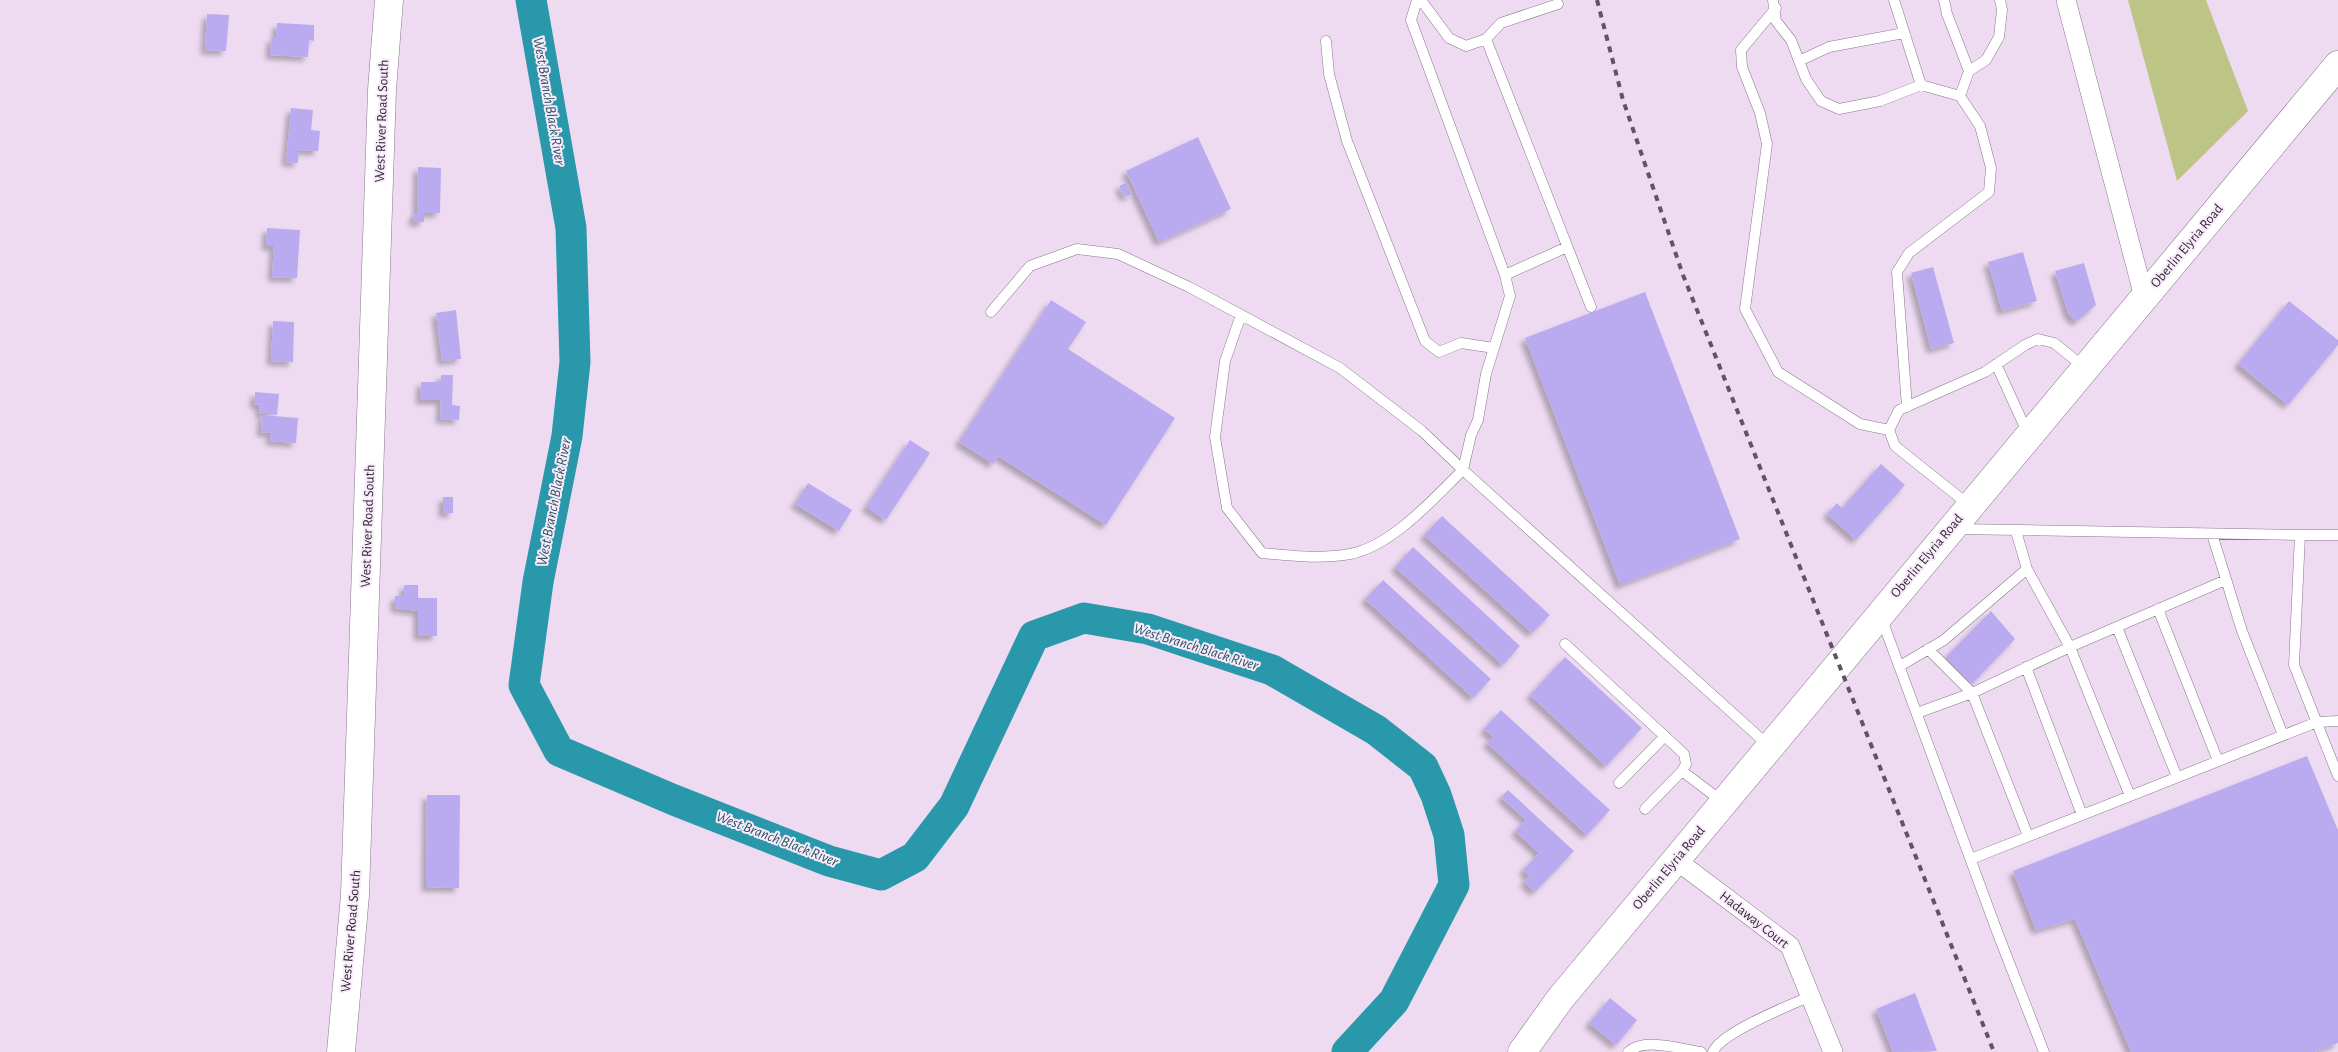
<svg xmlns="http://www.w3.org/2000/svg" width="2338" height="1052" font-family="'Alegreya Sans',sans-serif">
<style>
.green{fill:#bcc585}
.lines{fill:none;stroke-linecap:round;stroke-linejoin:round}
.river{stroke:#2a98ab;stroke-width:31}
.building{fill:#baabf0;filter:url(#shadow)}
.service-casing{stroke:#88778b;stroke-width:11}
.minor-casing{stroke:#88778b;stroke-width:20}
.secondary-casing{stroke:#88778b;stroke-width:29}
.service{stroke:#fff;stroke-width:10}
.minor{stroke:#fff;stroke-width:19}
.secondary{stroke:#fff;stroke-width:28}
.rail{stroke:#5f5561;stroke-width:4;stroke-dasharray:6 6;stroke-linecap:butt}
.labels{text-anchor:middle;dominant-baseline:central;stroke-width:4;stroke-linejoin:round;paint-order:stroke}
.street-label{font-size:14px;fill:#302931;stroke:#f9eafc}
.water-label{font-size:15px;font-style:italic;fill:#28555e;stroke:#f9eafc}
</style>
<defs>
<filter id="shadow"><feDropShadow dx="-4.5" dy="4.5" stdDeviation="2.5" flood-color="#0004"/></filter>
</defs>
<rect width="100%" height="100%" fill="#eedbf2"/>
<path class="green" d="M2128,0H2206L2248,111L2177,181Z"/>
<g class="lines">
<path class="river" d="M531,0L571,228L575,362L567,436L538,582L524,685L559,751L674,800L829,861L881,875L915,857L954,806L1034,636L1084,618L1148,629L1272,670L1376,730L1423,767L1436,795L1449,835L1454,885L1394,1001L1347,1052"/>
</g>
<path class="building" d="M207,14L229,15L226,51L205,50Z
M277,23L314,25V41L309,40L308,57L270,55L271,38H276Z
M291,108L313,110L311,130L320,131L318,151L299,150L298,163L286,162Z
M1198,137L1231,209L1159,242L1126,171Z
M418,167L441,168L440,213H424V222H413L414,213H417Z
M1126,183L1132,194L1125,197L1119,186Z
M267,228L300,230L297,278L272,277L274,246H266Z
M2023,252L2037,301L2002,311L1988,262Z
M2084,263L2096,305L2076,322L2068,313L2055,271Z
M1933,267L1954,343L1931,349L1911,273Z
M1645,292L1740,539L1620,585L1525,338Z
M1051,300L1086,322L1068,349L1175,418L1106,525L998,456L993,464L959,442Z
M2289,301L2338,340V345L2288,405L2238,364Z
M456,310L461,359L442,361L436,313Z
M273,321L294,322L293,362L271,361Z
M441,375H453L452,405L460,406L459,420L440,419L441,400H420L421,382H441Z
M255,392L279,394L277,415L259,413L260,405L254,404Z
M262,415L298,418L296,443L270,441L271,433L261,432Z
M910,440L930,453L886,520L866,507Z
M1881,464L1905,485L1856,540L1827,514L1837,503L1842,508Z
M808,483L852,510L839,531L795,504Z
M443,497H453V513H443Z
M1442,516L1550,615L1532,633L1424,535Z
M1413,547L1520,646L1503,665L1395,567Z
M1383,580L1491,679L1473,698L1365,599Z
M404,585H418V598H437V636H418V611L395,608V596H404Z
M1991,611L2015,639L1972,684L1946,657Z
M1565,657L1642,728L1606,766L1530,695Z
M1501,710L1610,810L1587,835L1487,743L1493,737L1484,729Z
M2307,756L2338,830V1043L2314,1052H2131L2075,919L2036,930L2013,871Z
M1508,790L1574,851L1535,892L1524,882L1529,876L1523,870L1539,853L1515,831L1526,820L1501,797Z
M427,795H460L459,888L426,887Z
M1915,993L1937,1051L1893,1052L1876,1009Z
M1610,998L1637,1020L1616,1045L1589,1023Z"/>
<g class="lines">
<defs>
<path id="service" d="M1417,0L1411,20L1505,275L1510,296L1486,374L1478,420L1471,435L1463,470L1769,746
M1421,0L1449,38L1466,46L1486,39L1501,23L1558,4
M1773,0L1776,21L1791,40L1806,79L1821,101L1839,109L1880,101L1921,85L1960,96L1980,126L1991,168L1989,192L1909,253L1897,272L1907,407
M1894,0L1921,85
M1944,0L1947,14L1969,71
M1776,8L1741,50L1742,67L1760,113L1767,144L1745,309L1778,372L1860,424L1889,430
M1486,39L1591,307
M1326,41L1329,74L1347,141L1425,341L1439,352L1461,343L1494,348
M1799,61L1829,47L1904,33
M1960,96L1969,71L1986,60L1999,37L2002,10L2000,0
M1505,275L1567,247
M991,312L1030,266L1077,249L1118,254L1189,287L1340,368L1422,431L1463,470C1433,499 1392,546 1350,554C1321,559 1291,556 1262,553L1227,508L1215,437L1225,361L1241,315
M1996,364L2028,434
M1969,505L1895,446L1889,430L1899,410L1985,372L2025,345L2038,339L2054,343L2084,367
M1955,529L2300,535L2294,665L2338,776
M2212,534L2242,631L2283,735
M2300,535H2338
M2027,569L2070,647L2130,796
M2158,609L2218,761
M1881,617L1998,934L2044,1052
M2117,627L2177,777
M1565,644L1684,754L1686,764L1682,771L1723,802
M1928,649L1972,693L2028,836
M1900,666L1944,640L2027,569L2016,531
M2026,667L2082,815
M1917,713L1972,693L2070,647L2226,580
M1619,783L1665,736
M1645,809L1682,771
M1971,859L2317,722L2338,721
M1628,1052C1645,1037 1680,1049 1701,1052
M1713,1052C1720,1033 1790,1005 1811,996"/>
<path id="minor" d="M2066,0L2144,297
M1676,860L1790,946L1833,1052"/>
<path id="secondary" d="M341,1052L355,895L382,90L389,0
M1522,1052L1560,999L2338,65"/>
</defs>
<use href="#service" class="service-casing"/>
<use href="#minor" class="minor-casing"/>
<use href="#secondary" class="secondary-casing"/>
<use href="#service" class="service"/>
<use href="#minor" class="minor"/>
<use href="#secondary" class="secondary"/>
<path class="rail" d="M1597,0L1623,100L1683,275L1994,1052"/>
</g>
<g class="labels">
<g class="street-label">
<text transform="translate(382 121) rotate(-88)">West River Road South</text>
<text transform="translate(2187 246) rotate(-50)">Oberlin Elyria Road</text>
<text transform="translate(368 526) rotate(-88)">West River Road South</text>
<text transform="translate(1927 556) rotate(-50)">Oberlin Elyria Road</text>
<text transform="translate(1669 868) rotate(-50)">Oberlin Elyria Road</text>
<text transform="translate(1754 920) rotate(38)">Hadaway Court</text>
<text transform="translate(351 931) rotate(-85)">West River Road South</text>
</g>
<g class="water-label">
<text transform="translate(549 101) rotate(80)">West Branch Black River</text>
<text transform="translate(554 502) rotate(-79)">West Branch Black River</text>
<text transform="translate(1196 647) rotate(17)">West Branch Black River</text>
<text transform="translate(777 839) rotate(21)">West Branch Black River</text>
</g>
</g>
</svg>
